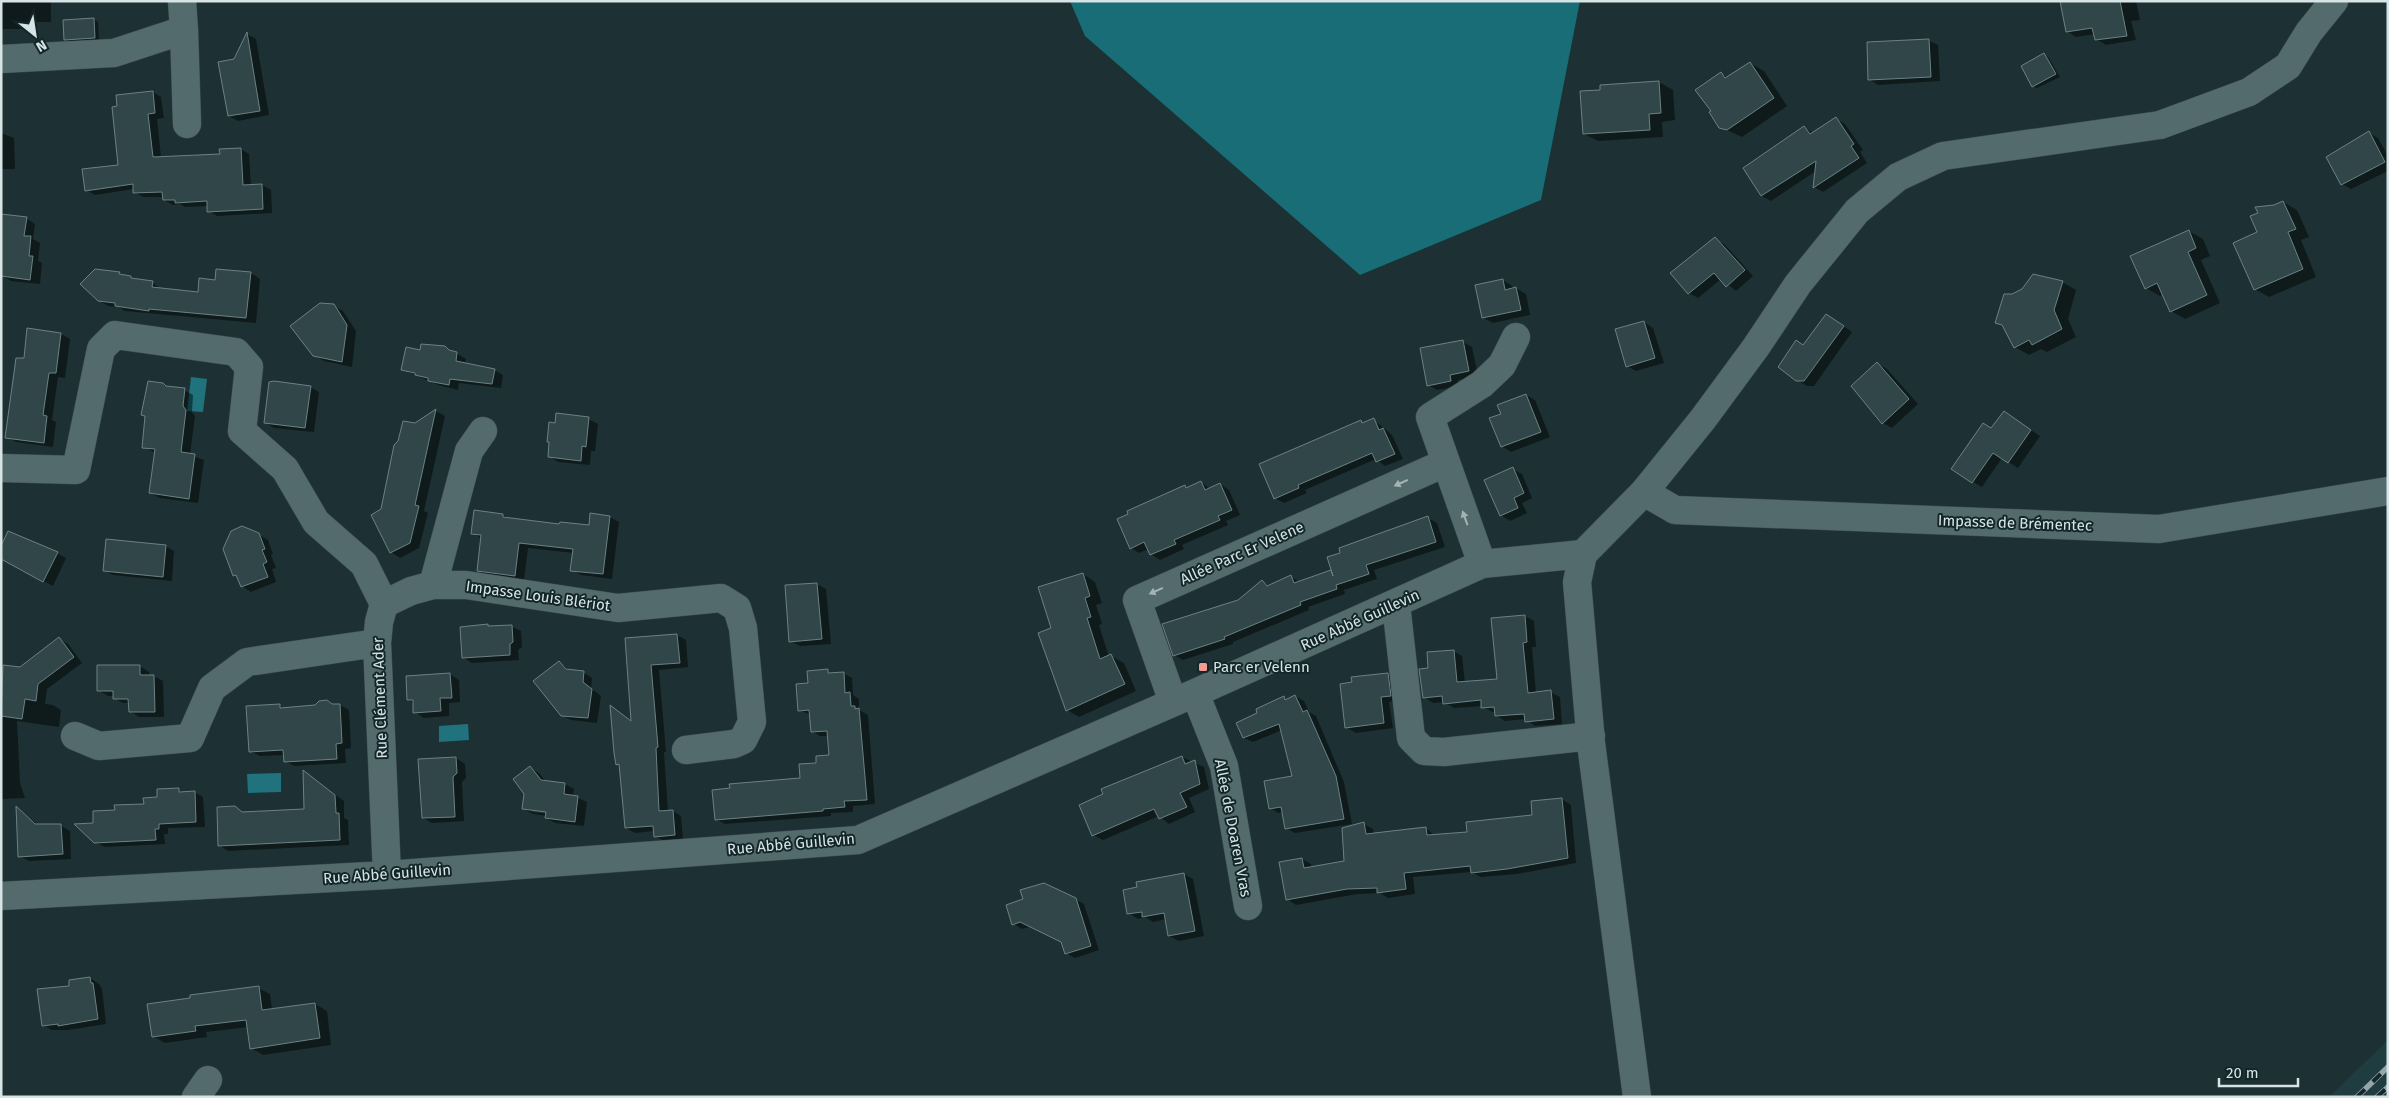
<svg xmlns="http://www.w3.org/2000/svg" width="2389" height="1098" font-family="'Fira Sans',sans-serif">
<style>
.built{fill:#1f3c40}
.forest{fill:#186d76}
.water{fill:#20737c}
.shadow{fill:#0007;fill-rule:evenodd}
.building{fill:#314649;stroke:#6b8285}
.lines{fill:none;stroke-linecap:round;stroke-linejoin:round}
.minor-casing{stroke:#3c4e50;stroke-width:29}
.minor{stroke:#546b6e;stroke-width:28}
.rail-casing{stroke:#96a5a7;stroke-width:5.5}
.rail{stroke:#13272a;stroke-width:4;stroke-dasharray:11;stroke-linecap:butt}
.oneway{fill:#a3b4b5}
.poi-dot{fill:#f59c92;stroke:#13272a;stroke-width:2}
.labels{text-anchor:middle;dominant-baseline:central;stroke-width:4;stroke-linejoin:round;paint-order:stroke}
.street-label{font-size:15px;fill:#d7e4e5;stroke:#13272a}
.poi-label{font-size:15px;fill:#d7e4e5;stroke:#13272a;text-anchor:start}
</style>
<rect width="100%" height="100%" fill="#1d3134"/>
<path class="built" d="M2388,1040V1097H2329Z"/>
<path class="forest" d="M1070,1H1580L1541,200L1360,275L1085,36Z"/>
<path class="water" d="M191,377L207,379L203,412L187,411Z
M468,724L469,740L439,742V726Z
M281,773V792L248,793L247,774Z"/>
<path class="shadow" d="M1,1H51V22H21V29H1Z
M2061,1H2136L2140,20L2131,21L2136,40L2106,45L2096,39L2095,34L2076,37L2067,31Z
M94,19L98,22L99,40L70,42L66,39Z
M247,34L256,39L269,115L238,121L229,116L235,60Z
M1928,40L1938,45L1940,81L1878,85L1869,79Z
M2044,55L2048,57L2060,77L2037,88L2033,86Z
M1750,63L1764,71L1787,106L1742,137L1720,127L1713,111L1721,74L1728,77Z
M1659,82L1673,90L1675,120L1662,122L1663,137L1598,141L1584,134L1601,91V86Z
M153,92L161,97L164,118L157,119L161,157L221,155L241,149L249,154L251,186L262,185L271,190L272,213L217,216L209,211L208,206L185,207L180,204L173,205L164,200V197H143L134,192V189L95,195L86,190L119,166Z
M1836,119L1845,124L1863,150L1860,152L1867,163L1823,192L1814,187L1816,171L1771,201L1762,196L1744,169L1804,128L1814,133Z
M1,133L14,138L15,169H1Z
M2369,133L2378,138L2388,156V171L2351,189L2342,184Z
M2283,202L2297,210L2309,237L2301,240L2316,277L2269,297L2255,289L2259,233L2274,206Z
M26,218L35,224L33,239L40,243L38,261L42,263L40,284L11,281L1,275Z
M2189,231L2203,239L2210,256L2201,260L2220,303L2185,319L2171,311L2164,294L2160,296L2146,288Z
M1715,239L1724,244L1753,276L1736,291L1721,279L1698,298L1689,293Z
M95,270L119,273L136,280L152,282L161,289L199,293L216,281L218,270L251,273L260,279L256,323L125,311L119,307L108,306L98,300Z
M1503,280L1512,286L1513,289L1516,288L1526,294L1530,315L1493,323L1484,318L1477,286Z
M2062,282L2076,290L2068,319L2076,337L2047,352L2041,349L2029,355L2015,347L2004,327L1996,322L2012,295Z
M334,306L343,311L356,331L352,367L324,361L314,355Z
M1836,321L1852,332L1814,386H1807L1797,380L1804,346Z
M1644,322L1653,328L1664,363L1636,371L1627,366Z
M61,334L70,339L65,378L58,377L52,420L56,422L53,447L16,442L7,437Z
M1463,342L1472,347L1478,376L1458,380L1459,386L1437,390L1428,385Z
M445,347L466,359L465,364L494,370L503,375L501,388L459,383L458,390L438,385L402,369L421,351Z
M1878,364L1887,369L1918,404L1892,428L1883,423Z
M310,387L319,392L314,432L274,428L265,422Z
M169,388L184,390L193,395L192,412L195,416L190,455L204,460L198,503L160,498L150,493L156,453L143,447Z
M1526,395L1535,400L1550,437L1511,452L1502,446L1503,414Z
M436,411L445,416L424,511L428,513L419,548L400,558L391,552L382,510L415,425Z
M2013,418L2040,436L2018,468L2002,458L1982,487L1973,482L1992,430Z
M588,419L598,424L595,451H591L590,465L558,462L549,456Z
M1374,420L1392,435L1403,459L1385,466L1376,459L1305,490L1307,493L1284,503L1275,498L1361,422L1364,424Z
M1512,469L1522,474L1532,498L1522,503L1527,513L1510,521L1501,515Z
M1201,482L1210,489L1220,484L1229,490L1240,515L1226,521L1228,525L1182,545L1184,549L1160,560L1151,554L1149,549L1139,553L1131,548L1185,487L1188,488Z
M503,515L510,519L561,525L590,526L610,517L619,522L612,579L581,575L572,570L574,553L528,548L524,580L488,576L478,570L482,539L473,533Z
M1428,518L1437,523L1445,547L1374,570L1377,579L1344,590L1345,594L1308,607L1309,610L1233,642V644L1183,660L1174,655L1262,582L1270,586L1291,577L1300,582L1331,572L1333,573Z
M258,534L268,540L273,554L271,555L276,568L272,569L276,582L251,592L242,586L238,577L234,575Z
M165,546L174,551L172,581L113,575L104,570Z
M57,553L66,558L53,586L1,558Z
M1083,574L1095,582L1102,603L1096,605L1102,624L1099,625L1109,657L1111,656L1124,663L1136,691L1079,717L1067,710L1053,629Z
M817,584L826,589L831,644L800,646L790,641Z
M1525,616L1534,621L1536,647H1532L1536,693L1550,692L1560,697L1562,724L1535,726L1526,719L1505,721L1496,715V712H1492L1482,706L1454,708L1444,702L1433,703L1424,697L1430,669L1453,651L1462,656L1465,683L1498,680Z
M511,626L521,631L522,647L518,650L519,660L472,663L463,657Z
M677,635L686,640L688,667L659,670L666,752H664L668,812L673,811L681,816L683,840L664,841L655,836L654,831L635,833L626,828L621,766L617,764L612,707L632,722L626,639Z
M59,639L68,644L82,663L47,689L45,704L53,705L61,710L59,727L17,721L20,783L25,798L1,799V685L5,666L20,668Z
M559,662L571,671L583,672L592,678L591,688L601,696L597,723L571,720L561,715Z
M140,666L149,672V676H154L163,681L164,717H139L130,711V703H123L114,698V696H108L98,690Z
M827,671L834,674L843,673L852,678L853,695L859,699V710L868,715L875,804L853,806V812L831,813V816L725,824L716,819L801,779L830,756L829,736H820L812,731L811,715L799,710L809,684Z
M450,674L459,680L460,702L449,703V716L424,718L415,712L414,703L408,700Z
M1388,674L1397,679L1399,700L1389,702L1393,728L1356,733L1346,727Z
M1295,696L1304,701L1309,712L1316,716L1344,782L1352,824L1295,833L1286,828L1283,812L1278,813L1270,808L1294,777L1282,730L1253,742L1244,738L1259,713L1283,697L1288,700Z
M279,705L286,709L340,705L349,710L351,748L345,749L346,763L294,766L285,761L284,755L260,756L250,751Z
M1182,757L1204,767L1209,789L1189,798L1195,812L1169,824L1159,816L1103,840L1093,835Z
M456,758L465,764L466,778L462,782L464,821L432,823L423,818Z
M530,768L539,773L546,782L565,784L574,789L573,796L587,802L584,826L555,823L546,818V816L533,814L524,809ZM532,809L552,812V814L532,812Z
M304,772L344,801V818L348,820L349,845L228,851L219,845L244,813L305,810Z
M178,789L184,793L194,792L203,797L205,827L168,828V834H164L165,844L105,847L95,842L94,824L116,811L145,806Z
M1562,799L1571,805L1576,863L1517,874L1481,877L1471,872L1413,877L1415,894L1388,898L1380,893L1357,894L1296,905L1287,899L1302,859L1311,864L1312,868L1345,862L1343,829L1364,824L1373,829L1374,834L1426,828L1435,836L1468,833L1534,816Z
M17,808L38,825H60L70,831L71,859L29,861L20,856Z
M1184,874L1193,879L1204,936L1179,941L1169,936L1166,919L1153,922L1145,917L1138,919L1129,913Z
M1075,899L1084,904L1099,950L1075,958L1066,953L1063,942L1029,927L1022,929L1014,924Z
M90,978L99,984L102,989L106,1024L68,1030H52L43,1025L70,987Z
M258,988L270,994L272,1009L315,1004L327,1011L331,1045L263,1055L251,1048L249,1027L206,1032L207,1037L165,1043L153,1036Z"/>
<path class="building" d="M2060,1H2120L2127,36L2095,40L2092,28L2066,32Z
M94,18L95,38L64,40L63,20Z
M247,32L260,111L228,116L218,62L234,59Z
M1929,39L1931,77L1868,80L1867,42Z
M2044,53L2056,74L2032,87L2021,66Z
M1750,62L1774,98L1727,130L1719,128L1709,112L1711,111L1695,90L1721,72L1725,78Z
M1659,81L1661,113L1649,114L1650,130L1583,134L1580,91L1600,90V85Z
M153,91L155,113L148,114L153,157L220,154L219,149L241,148L243,185L262,184L263,209L207,212V201L175,203V200H163L162,192L133,193V184L85,191L82,169L118,165L112,107L117,106L116,95Z
M1836,117L1854,144L1851,146L1859,158L1813,188L1816,161L1761,196L1743,168L1804,126L1810,134Z
M2369,131L2385,162L2341,185L2326,157Z
M2283,201L2296,229L2288,232L2303,269L2254,290L2233,243L2257,232L2250,216L2258,213L2255,207L2274,205Z
M1,214L27,217L24,236H31L29,256H33L30,280L1,276Z
M2189,230L2196,248L2188,252L2207,295L2170,312L2157,283L2145,289L2130,256Z
M1715,237L1745,270L1726,287L1714,273L1688,294L1670,273Z
M95,269L120,272L119,274L131,276V278L153,281L152,287L198,292L199,278L215,280L216,269L251,272L246,318L149,309V311L115,306V303L98,301L80,284Z
M2033,274L2063,281L2054,310L2062,329L2032,345L2029,340L2014,348L2002,325L1995,323L2004,294H2012L2022,289Z
M1503,279L1505,290L1516,287L1521,310L1482,318L1475,285Z
M320,303L334,304L347,325L342,362L313,356L290,326Z
M1826,314L1844,326L1804,381H1796L1778,367L1796,340L1803,345Z
M1644,321L1655,358L1626,367L1615,329Z
M27,328L61,333L56,373H49L43,415L47,416L44,443L5,438L16,358H24Z
M1463,340L1469,371L1450,375L1451,381L1427,386L1420,348Z
M421,344L445,346L449,350L457,352L456,361L495,369L492,384L450,379L449,385L428,381V378L415,375V373L401,370L406,347L420,350Z
M1877,362L1909,399L1882,424L1851,386Z
M148,381L163,383L166,386L185,388L183,406L186,410L181,452L195,454L189,499L149,493L155,449L142,448L145,416L141,415Z
M274,381L311,386L305,428L264,423L269,382Z
M1526,394L1541,432L1501,447L1489,418L1501,414L1497,405Z
M436,409L415,505L419,506L410,543L390,553L371,515L381,509L394,445L398,441L403,421L415,423Z
M2004,411L2031,430L2008,463L1993,453L1972,483L1951,469L1983,423L1991,428Z
M556,413L589,417L586,447L582,446L581,461L548,457L549,442H547L549,422L555,423Z
M1374,418L1379,430L1383,428L1395,454L1376,462L1372,453L1298,485L1299,488L1274,499L1259,464L1361,420L1362,423Z
M1513,467L1524,493L1514,498L1518,508L1500,516L1484,480Z
M1201,481L1205,490L1220,483L1232,510L1218,516L1220,520L1174,540L1176,544L1150,555L1144,542L1130,549L1117,519L1128,514L1127,511L1185,485L1186,488Z
M474,510L503,514V517L559,524L560,522L589,525L590,513L610,516L603,574L570,571L573,549L519,543L515,576L477,571L481,535L471,534Z
M1428,516L1436,542L1366,565L1369,574L1336,585L1337,589L1300,602L1301,605L1224,637L1225,639L1173,656L1162,624L1238,600L1262,580L1267,586L1291,575L1294,583L1331,570L1333,576L1327,557L1340,553L1339,548Z
M242,526L259,533L265,549L262,550L267,562L263,564L268,577L241,587L236,575L233,576L223,549L231,531Z
M8,531L58,552L43,582L1,559V546Z
M106,539L166,545L163,577L103,571Z
M1083,573L1090,596L1085,598L1091,617L1087,618L1100,659L1111,654L1125,684L1066,711L1038,633L1051,628L1038,587Z
M817,583L822,639L789,642L785,585Z
M1525,615L1527,642L1523,643L1528,693L1551,690L1554,719L1525,722L1524,714L1495,716L1494,707L1481,708V700L1443,704L1442,696L1423,698L1419,669L1428,668L1427,652L1454,650L1457,682L1497,679L1491,618Z
M488,624V626L512,625L513,642L510,644V655L462,658L460,627Z
M677,634L680,663L651,665L658,747L656,748L659,811L673,810L675,835L654,837L653,826L625,828L619,764L616,765L614,753L610,705L631,721L625,638Z
M59,637L74,657L38,684L36,701L25,699L22,719L1,716L3,665L20,667Z
M559,661L566,669L584,671L583,682L592,689L588,718L561,716L533,681Z
M97,665H140V675H154L155,712H129L128,699H113V691H97Z
M828,669V673L844,672L845,693L850,692L851,706H855V709L859,708L867,800L844,801L845,807L823,809V811L715,820L712,790L730,788L729,784L800,778L799,764L816,763V756L829,755L827,731L811,732L809,710L798,711L796,684L808,683L807,671Z
M450,673L452,698H440L441,711L413,713V700H407L406,676Z
M1388,673L1391,696L1381,697L1384,723L1345,728L1340,684L1352,682L1351,677Z
M1295,695L1303,712L1307,710L1336,776L1344,819L1285,829L1281,807L1269,809L1264,781L1292,776L1279,724L1243,738L1236,723L1257,713L1256,709L1284,696L1285,700Z
M327,700L332,704H340L342,743L336,744L337,759L284,762L283,750L249,752L246,706L280,704V708L315,705L319,701Z
M1182,756L1185,764L1195,760L1200,784L1180,793L1187,807L1159,819L1154,809L1092,836L1079,805L1103,794L1101,789Z
M456,757L457,773L453,777L455,817L422,818L418,759Z
M530,766L541,780L565,783L564,794L578,796L575,822L545,818L546,812L522,809L524,794L513,779Z
M303,770L335,795L336,813H339L340,840L218,846L217,807L235,806L242,812L304,809Z
M179,788V792L195,791L196,822L159,824V829H155L156,840L94,843L74,824L93,823V811L115,810L114,805L144,804L143,798L157,797V789Z
M1562,798L1568,858L1507,869L1471,873L1470,866L1404,873L1406,889L1377,893V888L1347,889L1286,900L1279,862L1302,858L1304,868L1344,861L1342,828L1364,822L1366,834L1426,827L1427,835L1467,832L1466,822L1532,815L1531,801Z
M16,806L35,824H61L63,854L18,857Z
M1184,873L1195,931L1168,936L1164,913L1142,917V912L1127,914L1123,890L1137,887L1136,882Z
M1044,883L1076,898L1091,946L1065,954L1061,942L1020,922L1012,925L1006,905L1023,899L1020,890Z
M90,977L91,983H93L98,1019L58,1026V1024L42,1026L37,989L69,986V980Z
M259,986L262,1010L315,1003L320,1038L250,1049L246,1020L195,1026L196,1031L152,1037L147,1004L190,998V995Z"/>
<g class="lines">
<defs>
<path id="minor" d="M182,1L184,30
M1,59L114,53L184,30L187,124
M1,468L76,470L101,349L115,335L236,352L249,367L242,431L285,469L316,522L364,564L384,604L379,622L377,643L387,875
M1644,492L1675,510L2159,529L2388,491
M1482,564L1430,417L1482,384L1502,365L1516,337
M433,585L469,451L483,431
M384,604L411,591L433,585H466L618,608L721,598L737,608L743,628L752,722L743,740L734,744L686,750
M1396,604L1411,738L1424,751L1444,752L1591,736
M1195,693L1224,766L1248,906
M1173,702L1137,600L1445,463
M75,736L99,746L190,738L212,688L247,662L377,643
M1,896L387,875L858,840L1195,693L1482,564L1583,554
M196,1097L208,1080
M1637,1097L1591,743L1577,582L1583,554L1644,492L1703,419L1756,347L1798,284L1857,211L1898,177L1943,156L2160,125L2249,92L2288,66L2309,32L2334,1"/>
</defs>
<use href="#minor" class="minor-casing"/>
<use href="#minor" class="minor"/>
<defs>
<path id="rail" d="M2357,1097L2388,1067
M2377,1097L2388,1087"/>
</defs>
<use href="#rail" class="rail-casing"/>
<use href="#rail" class="rail"/>
</g>
<defs><path id="oneway-solid" d="M-6-.8H1V-3.2L6.5 0L1 3.2V.8H-6Z" transform="scale(1.25)"/></defs>
<g class="oneway">
<use href="#oneway-solid" transform="translate(1401 483) rotate(156)"/>
<use href="#oneway-solid" transform="translate(1465 518) rotate(-110)"/>
<use href="#oneway-solid" transform="translate(1156 591) rotate(156)"/>
</g>
<rect class="poi-dot" x="1198" y="662" width="10" height="10" rx="2.5"/>
<g class="labels">
<g class="street-label">
<text transform="translate(2015 523) rotate(2)">Impasse de Brémentec</text>
<text transform="translate(1242 553) rotate(-24)">Allée Parc Er Velene</text>
<text transform="translate(538 596) rotate(8)">Impasse Louis Blériot</text>
<text transform="translate(1360 620) rotate(-24)">Rue Abbé Guillevin</text>
<text transform="translate(380 698) rotate(-92)">Rue Clément Ader</text>
<text transform="translate(1233 828) rotate(79)">Allée de Doaren Vras</text>
<text transform="translate(791 844) rotate(-5)">Rue Abbé Guillevin</text>
<text transform="translate(387 874) rotate(-4)">Rue Abbé Guillevin</text>
</g>
<g class="poi-label">
<text x="1213" y="667">Parc er Velenn</text>
</g>
</g>
<rect width="2389" height="1098" fill="none" stroke="#d7e4e5" stroke-width="5"/>
<g transform="translate(35 35) rotate(150)" stroke="#13272a" stroke-width="4" paint-order="stroke">
<path d="M0-4L9 19L0 12L-9 19Z" fill="#d7e4e5"/>
<text y="-8" font-size="14" font-weight="bold" text-anchor="middle" fill="#d7e4e5">N</text>
</g>
<path d="M2219 1078v8h79v-8" fill="none" stroke="#d7e4e5" stroke-width="2.5"/>
<text x="2226" y="1078" font-size="15" fill="#d7e4e5" stroke="#13272a" stroke-width="4" paint-order="stroke">20 m</text>
</svg>
